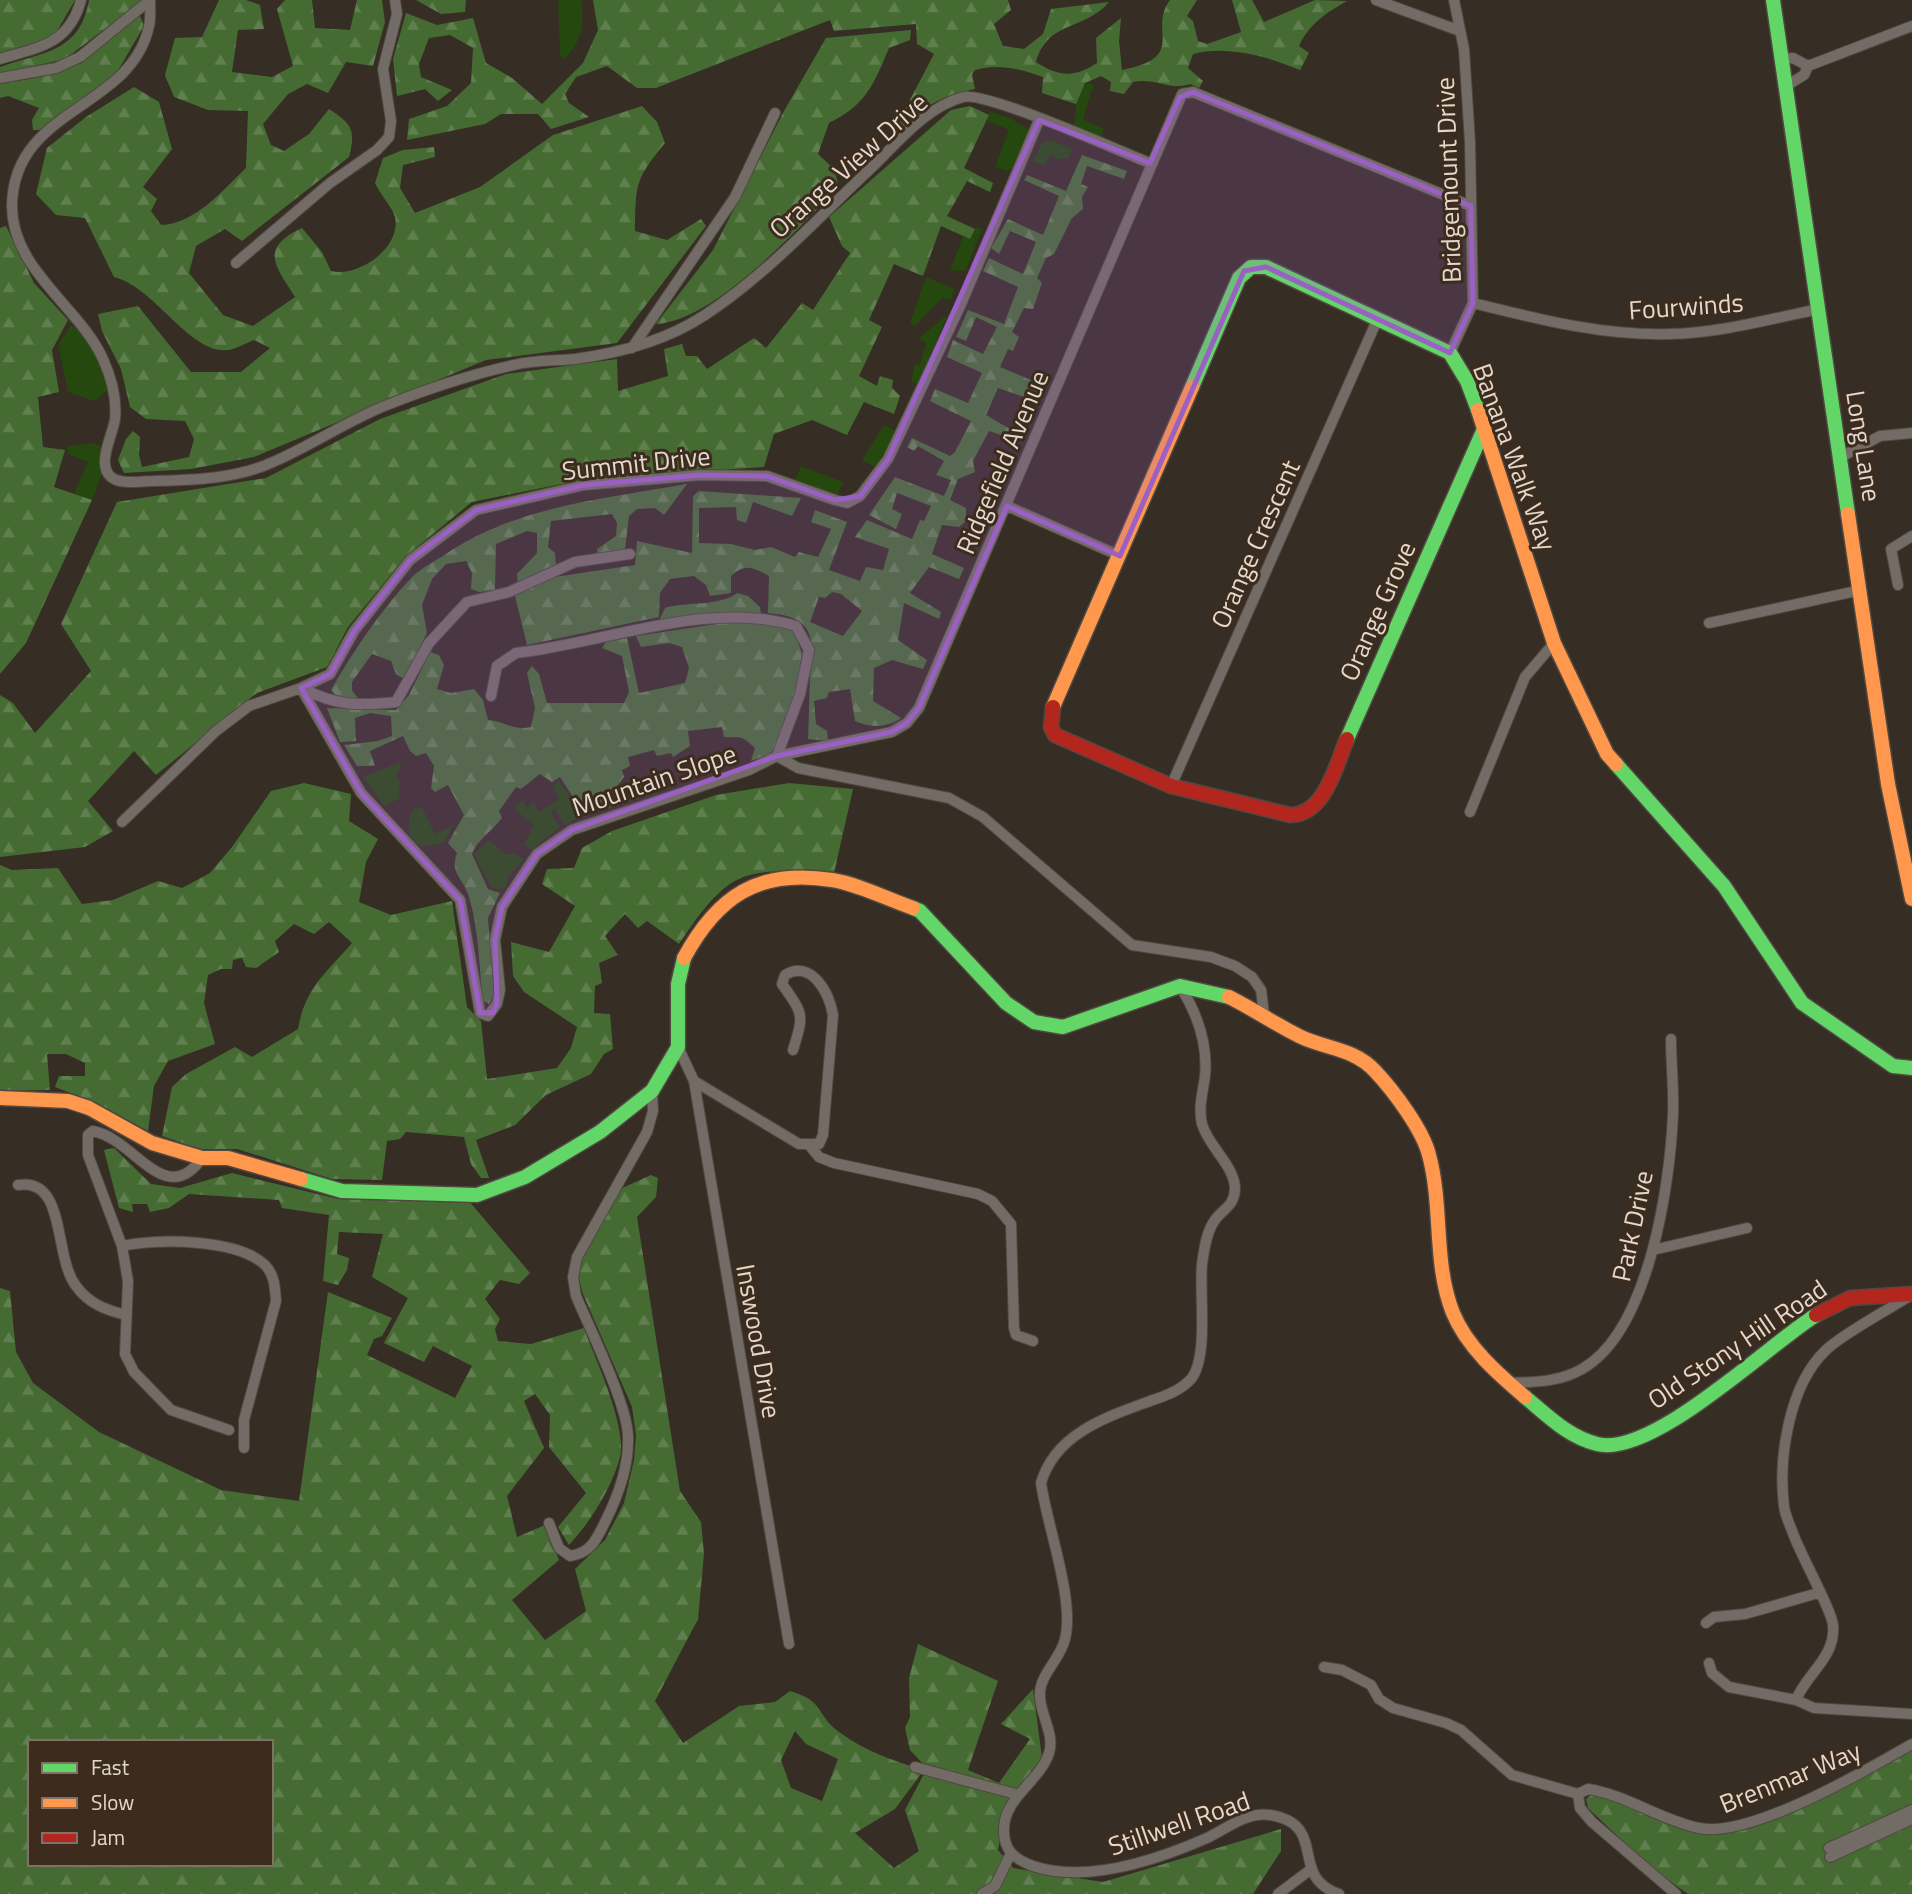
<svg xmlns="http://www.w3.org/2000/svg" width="1912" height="1894" font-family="'Titillium Web',sans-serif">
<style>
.grass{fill:#24480e}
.forest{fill:url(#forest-firs);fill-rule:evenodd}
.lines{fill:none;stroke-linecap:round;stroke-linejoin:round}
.street-casing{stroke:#504841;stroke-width:12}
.fast-casing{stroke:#504841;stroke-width:17}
.slow-casing{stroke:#504841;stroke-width:17}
.jam-casing{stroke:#504841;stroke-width:17}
.street{stroke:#736b65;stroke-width:10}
.fast{stroke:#63d668;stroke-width:14}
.slow{stroke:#ff974d;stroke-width:14}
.jam{stroke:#b3261e;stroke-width:14}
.marked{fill:#9a60c4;fill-opacity:0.2;stroke:#9a60c4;stroke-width:5;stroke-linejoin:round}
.labels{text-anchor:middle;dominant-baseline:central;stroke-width:6;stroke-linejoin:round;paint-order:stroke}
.street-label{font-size:26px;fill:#e3d8ce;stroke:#3d2c1d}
</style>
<defs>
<pattern id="forest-firs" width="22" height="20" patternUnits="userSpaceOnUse" patternTransform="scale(1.75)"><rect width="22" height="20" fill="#456b33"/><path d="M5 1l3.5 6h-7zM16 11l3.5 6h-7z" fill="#607f4f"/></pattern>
</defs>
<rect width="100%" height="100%" fill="#362d24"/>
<path class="grass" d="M558,0H581C585,26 582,40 565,59L560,56Z
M1085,83L1094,84L1083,119L1104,129L1100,138L1074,127L1076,104Z
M990,111L1012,119L1029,130L1012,168L1006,171L995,167L1009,130L986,120Z
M1050,140L1072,149L1069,158L1059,159L1050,155L1044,166L1033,161L1042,143Z
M976,227L982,229L966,270L950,271L963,236L970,239Z
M926,277L954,289L951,300L942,298L915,326L910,323Z
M948,314L918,385L911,381L915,364L920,365L926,343L918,339Z
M71,325C92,335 101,368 109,389L94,401L68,392L58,345Z
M884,425L897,432L878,468L862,460Z
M95,443L102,448L99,460L102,474L92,500L74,494L88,462L68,454V446Z
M801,466L843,482L836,499L794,482Z
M399,763L401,767L396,774L400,781L399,798L385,807L363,777Z
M628,780L630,787L653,782L657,793L621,804L617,793Z
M559,781L582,816L565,825L554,809L551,814L560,827L531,850L524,844L534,825L513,808L523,800L527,807L534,802L539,812L559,799L553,787Z
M422,808L435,834L453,825L444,843C438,843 432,846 427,846C405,846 406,822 413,809Z
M489,840L506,855L513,853L524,859L508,877L506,887L498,890L491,887L474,854Z"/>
<path class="forest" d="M0,0H75L53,38L0,53Z
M89,0H143L65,59L0,74V67C42,52 80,53 89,0Z
M219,0H246L260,5L264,29L238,30L232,72L272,77L293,66L277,9L285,0H312L315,28L350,30L357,0H382L385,22L373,66L346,62L328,93L307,84L288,94L263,124L271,145L284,151L309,134L329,109C352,124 356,130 349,157L242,241L225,229L196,246L189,273L223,315L253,326L295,297C277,267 257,249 302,228L322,252L331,271C357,278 402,248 395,217C392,207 380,194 375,183L383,158L403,150L434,147L435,157L403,165L400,188L415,213L480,187L553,135L642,106L657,122L665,143C635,180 636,183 635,231L667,240L701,219L706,226L617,343L486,360L254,457L191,469L124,473L118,460L126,439L133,431L140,437L139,455L142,467L189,457L194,439L185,421L146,419L130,407L121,369L102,331L98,314L138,306L191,372H241L270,348L254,340C246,343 236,349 228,350C190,355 155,287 114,277L85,218L56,215L36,194L47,148L86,117L134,87L159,102L172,149L143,187L157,199L151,211L161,225C195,224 223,190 246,168L248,111L208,110L174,97L165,75L175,38L202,37Z
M416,0H466L465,12L441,14Z
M593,0H1008L1011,10L994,24L1003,46L1024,49L1043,34L1051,9L1109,2C1084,31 1048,20 1036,62C1059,77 1074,78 1097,63L1096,38L1121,18L1119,41L1122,70C1189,57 1147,31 1170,0H1197L1187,16L1193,21L1198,41L1207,44L1241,32L1232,0H1252L1264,22L1315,0L1347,1C1326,13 1309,24 1299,46L1309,53L1300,70C1269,57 1227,45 1193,54L1188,68L1203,81L1199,88L1190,84C1170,91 1154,77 1133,82L1124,94L1110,91L1111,82L1101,76L1085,83L1076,104L1042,93L1043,77C1021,69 998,63 975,70L972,75L975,89C961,92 945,96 932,104C920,111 915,123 901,128L900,119L934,54L917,44L916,24L834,31L830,20L656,88H637L607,66L576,77L565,94L569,103L589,117L551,129L538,114H501L485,124L407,140L409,119L447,106L471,83L473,48L450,35L429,38L419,64L421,77L452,90L438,101L425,89L397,96L393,59L406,13L437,25L473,18L486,63L512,78L542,104L583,63L598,30Z
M140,16L144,26L116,74L40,130H33L32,120L39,108L8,96L0,98V84L35,78L82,63L131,20Z
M911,30L910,40L889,48C874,84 866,105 829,123L818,154L834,169L839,187C797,229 716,320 656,324L713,250L784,111L826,38Z
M970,106L989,115L964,168L993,183L990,192L967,181L947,216L975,229L970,239L941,226L923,276L894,264L869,320L882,327L859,376L877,386L880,376L893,380L892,388L900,396L894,414L864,402L847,435L812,420L774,434L764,467L586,479L472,502L406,556L348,627L327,667L257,693L156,775L134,751L88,801L113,831L85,847L0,857V695L13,703L35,733L91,671L61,624L117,502L266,478L380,419L506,374L617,359L618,391L668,376L664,349L682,344L686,356H697L707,369L754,338L766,348L802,303L813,310L850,253L842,246L829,217L951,110Z
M1082,155L1127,171L1124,179L1087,166L1081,184L1088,187L1082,197L1083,209L1072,218L1054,254L1046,258L1037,278L1042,283L1033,309L1024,308L1012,332L1019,337L1013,351L1008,349L1000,367L1038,383V394L1033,400L998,388L986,415L1020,435L1013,439L989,431L973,461L975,472L958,479L950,500L966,508V521L959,527L942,525L932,554L964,568L959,579L929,567L910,593L941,612L939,619L904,603L898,640L927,660L923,669L892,660L874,668L873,701L901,718C887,728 870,728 855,721L850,689L829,692L827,698L814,701L816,724L827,731L828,741L808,739C809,719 809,698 810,678C813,639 817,617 768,613L769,576C753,567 745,563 731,576V593L710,596L706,585L694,576L670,579L660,593L659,617L527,645L515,596L548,578L635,565L637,541L692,553L693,496L699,491L801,498L792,516L753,502L746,523L737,520L736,507L699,508V543L731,544L755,550L771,547L795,557L799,552L818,557L831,529L811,522L815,510L847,522L829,570L860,581L866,567L883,570L889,549L855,537L867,520L912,539L920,520L924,521L931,506L897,493L892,509L902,514L896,529L869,515L895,477L944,496L951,480L936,475L944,461L918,446L914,451L907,447L912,438L950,456L955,452L971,421L930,401L935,389L968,403L982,373L947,357L953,340L983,354L997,327L976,317L966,341L956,337L968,310L1004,324L1018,287L983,271L989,258L1023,274L1036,242L1010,231L999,254L991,248L1008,219L1043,235L1059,196L1024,180L1027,175L1066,191ZM832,592L841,594L862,611L843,636L810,622L819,597L825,598Z
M6,226L34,283L68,320L52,350L59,392L38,397L43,447L65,450L54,487L92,500L26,643L0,674V228Z
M687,484L664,515L655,508L637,509L629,516L625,550L598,555L597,549L616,536L617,523L612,514L551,521L548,547L555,553L556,567L518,584L517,574L537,553V533L527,531L496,544L495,590L479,592L471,589L472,573L466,561L446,564L432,579L422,605L427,633L404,679L396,674L391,661L372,654L352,682V690L359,700L339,699L331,690C354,650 380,611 412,577C420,569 433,562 443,556C515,506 603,499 687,484Z
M737,593L748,596L760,607L761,614L720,613L658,623L665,608C688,601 718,607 737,593Z
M743,620L793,629L802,653L795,700L776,748L768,755L751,761L755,748C740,734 742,738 724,737L722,727L688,731L690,746L673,757L671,753L657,756L654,750L628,757L630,766L622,770L624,777L613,791L619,805L584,814L560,777L552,782L540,774L521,789L516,787L499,811L502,818C492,831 477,840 472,854L488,889L500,893L488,918L494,994L489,1004L483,1001C479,968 479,929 469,897C464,878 449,874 457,853L448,843L464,815L448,785L435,792L431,788L434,766L426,753L416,756L410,751L403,736L370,751L375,766H357L344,745L378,741L392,736L391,716L370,713L355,718L356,741L340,742L327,708L396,710L409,695L430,652L439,655L444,665L437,689L451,693L474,689L483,700L488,720C504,721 514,731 531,727L535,708L527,673L532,666L539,674L547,703H624L629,692L622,656L602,648L606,642L627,638L639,693L685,683L689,668L682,647L669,643L641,647L636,636Z
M304,783L351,794L349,821L378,839L366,862L359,902L391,915L452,901L467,1007L481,1021L487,1079L557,1068L571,1048L577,1027L524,992L513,976L511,942L549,952L575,906L542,884L547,869L574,868L582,848L612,831L716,795L789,783L853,789L834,873C805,871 759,866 733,882C711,896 693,923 679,944L647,921L638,928L625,914L605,936L618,955L599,963L602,983L595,986L594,1013L610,1014L613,1049L604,1054L591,1074L546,1095L515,1125L476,1140L489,1178H481L471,1164L464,1137L406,1132L400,1139L387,1141L382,1180L332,1179L237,1149H200L162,1136L172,1087L186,1074L235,1047L252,1057L298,1029C305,988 326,973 352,943L329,922L314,934L294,924L275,941L279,952L256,968L246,967L242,958L233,960L232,969H221L208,975L204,1003L215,1044L168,1061L154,1086L148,1131L97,1103L55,1087L59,1076H85V1063L66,1054H47L50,1090L0,1091V865L12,870L58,868L82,904L113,900L158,881L182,888L210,873L232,847L271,791Z
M114,1148L151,1184L180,1188L232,1173L338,1199L469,1201L530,1273L519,1284L500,1280L485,1299L500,1319L495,1329L498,1341L531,1344L584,1328C595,1359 627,1425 620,1457C613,1486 589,1524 569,1545L558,1527L586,1493L549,1447L550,1415L535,1394L524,1401L544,1448L507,1496L517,1537L545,1525L559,1560L512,1600L545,1640L586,1611L575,1569L605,1540L624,1503L634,1460L636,1435L632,1407L583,1294L578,1276L581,1257L620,1189L651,1175L658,1178L656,1197L637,1217L680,1491L701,1522L704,1554L698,1619L655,1701L683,1743L739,1706L775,1702L790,1691C825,1701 815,1714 839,1732C865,1751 893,1761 924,1770L895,1809L855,1833L894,1868L919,1851L905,1810L927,1768L910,1750L905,1728L910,1717L909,1678L918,1644L998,1681L968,1770L999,1783L1030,1739L1001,1724L1033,1689L1042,1758L1006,1804L998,1850L1013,1868L1103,1882L1281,1829V1851L1253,1894H0V1288L10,1291L16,1352L33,1383L99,1432L221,1490L299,1501L328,1292L392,1318L382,1336L374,1339L367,1355L455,1398L472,1366L433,1346L424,1362L384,1343L408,1298L372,1277L383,1234L339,1232L337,1254L349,1258L347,1270L338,1285L323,1281L329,1215L282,1208L279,1200L189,1194L169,1208L150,1212L147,1204H132L133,1212L119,1208L104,1150ZM795,1731L806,1744L838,1759L822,1801L791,1788L781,1760ZM30,1742H271V1864H30Z
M1912,1747V1894H1688L1651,1868L1588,1808L1586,1799L1591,1795C1657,1802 1673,1849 1749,1826Z"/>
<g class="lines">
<defs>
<path id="street" d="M150,0C150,8 151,18 149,26C131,110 14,107 12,205C11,269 79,306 103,359C111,377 117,399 115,419C113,435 96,464 111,477C121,485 141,481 153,481C193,480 236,479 273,462C310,446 344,423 382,407C424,390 469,375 514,365C534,360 555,361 575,359C620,353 667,340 705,315C766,275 816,220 868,171C897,144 924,108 963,97C986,91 1119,151 1150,163
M1376,0L1460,31
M0,59C38,47 69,45 81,0
M1782,59L1793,58L1808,66
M0,78L56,68L80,57L150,0
M1786,86L1804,75L1808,66L1912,26
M236,263L330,183L377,150L389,137L391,121L383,69L397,14L395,0
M1473,303C1538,319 1603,336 1670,334C1720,333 1770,319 1819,309
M632,348L735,197L775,113
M1450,353L1473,303L1470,142L1464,49L1454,0
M1841,457L1880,436L1912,433
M1007,506L1120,556
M1898,585L1891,549L1912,536
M1709,623L1861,590
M301,688L361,793L460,900L480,1013L488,1016L497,1004L500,990L495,940L502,907L537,854L572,830L749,770L777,756L892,732L907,723L919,708L1182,94L1193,92L1471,206
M302,688C335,706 359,706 396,702L429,643L467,602L509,592L575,562L630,554
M491,696L497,666L516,653C606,643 708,599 796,626L809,650L800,694L777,756
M777,756L798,768L949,798L983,817L1132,945L1211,957L1235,966L1252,977L1261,990L1264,1014
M1171,786L1378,318
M1470,812L1525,677L1554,643
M122,822L216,731L249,706L301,688L330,674L354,631L410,560L476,510L584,485L700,475L767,476L835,500L847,503L860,496L888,459L961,304L1039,120
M1180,986C1197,1013 1208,1044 1205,1076C1203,1092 1198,1107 1202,1124C1208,1146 1235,1166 1235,1189C1234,1208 1221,1209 1213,1223C1206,1234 1204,1251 1202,1264C1199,1292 1209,1357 1191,1379C1180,1391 1165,1396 1150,1401C1106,1417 1055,1434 1041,1483C1047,1526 1075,1600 1065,1639C1061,1657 1045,1670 1041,1686C1035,1708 1056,1732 1049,1753C1040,1781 1005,1797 1004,1828C1003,1850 1014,1859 1033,1866C1087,1884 1157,1860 1207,1838C1226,1829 1248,1811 1270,1815C1330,1825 1287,1876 1339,1894
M678,1047L694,1081L789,1644
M694,1081L799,1144H819L823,1135L833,1015C829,992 811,959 785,975L782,984C804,1015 804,1014 793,1050
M810,1146L819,1157L834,1163L978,1194L992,1201L1011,1224L1014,1328L1016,1335L1033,1341
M202,1158C165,1210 135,1139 93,1131L88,1135V1155L122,1246L128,1281L125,1354L134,1372L171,1410L229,1430
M18,1185C67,1177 53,1256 76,1286C89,1304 106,1310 126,1315
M122,1246C157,1238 238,1239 265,1265C275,1275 275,1289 276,1301L244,1420V1448
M1653,1250L1747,1228
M1509,1383C1535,1382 1560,1382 1582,1369C1649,1331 1670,1185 1673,1114C1674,1089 1671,1064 1671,1039
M549,1523L559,1548L570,1556C592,1553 597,1538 606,1520C618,1496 629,1465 628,1437C628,1406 590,1329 576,1296L573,1277L577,1257L647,1132L653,1111L652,1091
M1706,1623L1714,1617L1745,1614L1818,1593
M1709,1663L1712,1673L1729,1687L1796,1700L1814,1708L1912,1714
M1324,1667L1342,1670L1371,1685L1379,1699L1393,1708L1446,1723L1461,1730L1512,1775L1578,1794
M1796,1700C1807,1673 1836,1657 1833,1625C1832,1611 1801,1555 1794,1536C1791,1527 1785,1516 1784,1506C1778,1458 1789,1385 1826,1350C1844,1333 1888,1310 1911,1295
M915,1767L1019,1795
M1829,1848L1912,1810
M1830,1857L1912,1819
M982,1894L995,1886L1011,1853
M1278,1894L1310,1870
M1676,1894L1592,1822L1580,1808L1578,1794L1588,1789C1627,1795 1660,1820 1699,1828C1749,1839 1867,1770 1912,1744"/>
<path id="fast" d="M1773,0L1848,514
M1192,387L1239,278L1251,267H1266L1450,353L1467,381L1478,410
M1347,739L1484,429
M1616,764L1724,886L1802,1003L1893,1066L1912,1068
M913,908L920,911L1006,1003L1034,1022L1063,1027L1180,986L1229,997
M301,1179L342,1191L477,1195L525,1177L600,1132L652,1091L678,1047V984L684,958
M1525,1397C1547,1415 1568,1437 1597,1444C1652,1458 1768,1345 1816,1315"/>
<path id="slow" d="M1478,410L1554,643L1607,754L1616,764
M1848,514L1888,784L1912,899
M1053,707L1192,387
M684,958C717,897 758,868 832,880C858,884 887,899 913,908
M1229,997C1253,1009 1275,1024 1299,1036C1325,1049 1354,1048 1375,1071C1393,1090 1423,1130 1429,1155C1443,1206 1433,1263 1453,1313C1467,1347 1497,1373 1525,1397
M0,1098L68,1101L89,1108L152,1143L202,1158H228L301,1179"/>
<path id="jam" d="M1053,707L1051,727L1055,735L1171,786L1290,815C1325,815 1336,765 1347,739
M1816,1315L1850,1298L1912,1294"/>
</defs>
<use href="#street" class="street-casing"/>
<use href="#fast" class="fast-casing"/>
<use href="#slow" class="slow-casing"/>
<use href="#jam" class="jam-casing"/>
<use href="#street" class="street"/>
<use href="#fast" class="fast"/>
<use href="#slow" class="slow"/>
<use href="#jam" class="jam"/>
</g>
<path class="marked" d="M1193,92L1471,206L1473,303L1450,353L1266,267L1244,271L1120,556L1007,506L919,708L907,723L892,732L777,756L572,830L537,854L502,907L495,940L497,1004L493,1013H480L460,900L361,793L301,688L330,674L354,631L410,560L476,510L584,485L700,475L767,476L835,500L860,496L888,459L1039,120L1150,163L1180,97Z"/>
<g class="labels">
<g class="street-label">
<text transform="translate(848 165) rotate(-42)">Orange View Drive</text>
<text transform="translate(1448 180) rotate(-92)">Bridgemount Drive</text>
<text transform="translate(1686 306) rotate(-4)">Fourwinds</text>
<text transform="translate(1864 446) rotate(81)">Long Lane</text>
<text transform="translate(1515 457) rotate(70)">Banana Walk Way</text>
<text transform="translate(1002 462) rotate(-67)">Ridgefield Avenue</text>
<text transform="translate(636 463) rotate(-6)">Summit Drive</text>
<text transform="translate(1255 544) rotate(-66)">Orange Crescent</text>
<text transform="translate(1377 611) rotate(-66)">Orange Grove</text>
<text transform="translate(654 780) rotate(-19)">Mountain Slope</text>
<text transform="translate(1632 1226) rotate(-78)">Park Drive</text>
<text transform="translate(759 1341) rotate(80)">Inswood Drive</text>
<text transform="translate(1737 1344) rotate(-34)">Old Stony Hill Road</text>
<text transform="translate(1790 1777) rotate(-22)">Brenmar Way</text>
<text transform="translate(1179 1823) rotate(-19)">Stillwell Road</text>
</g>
</g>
<rect x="28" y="1740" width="245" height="126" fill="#3d2c1d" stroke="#7f7164" stroke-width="2"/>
<rect x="42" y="1763" width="35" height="10" fill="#63d668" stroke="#7f7164" stroke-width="2"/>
<text x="91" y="1775" font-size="21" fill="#e3d8ce">Fast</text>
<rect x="42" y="1798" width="35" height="10" fill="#ff974d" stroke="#7f7164" stroke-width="2"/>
<text x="91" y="1810" font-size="21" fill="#e3d8ce">Slow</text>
<rect x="42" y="1833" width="35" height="10" fill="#b3261e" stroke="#7f7164" stroke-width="2"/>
<text x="91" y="1845" font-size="21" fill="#e3d8ce">Jam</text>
</svg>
